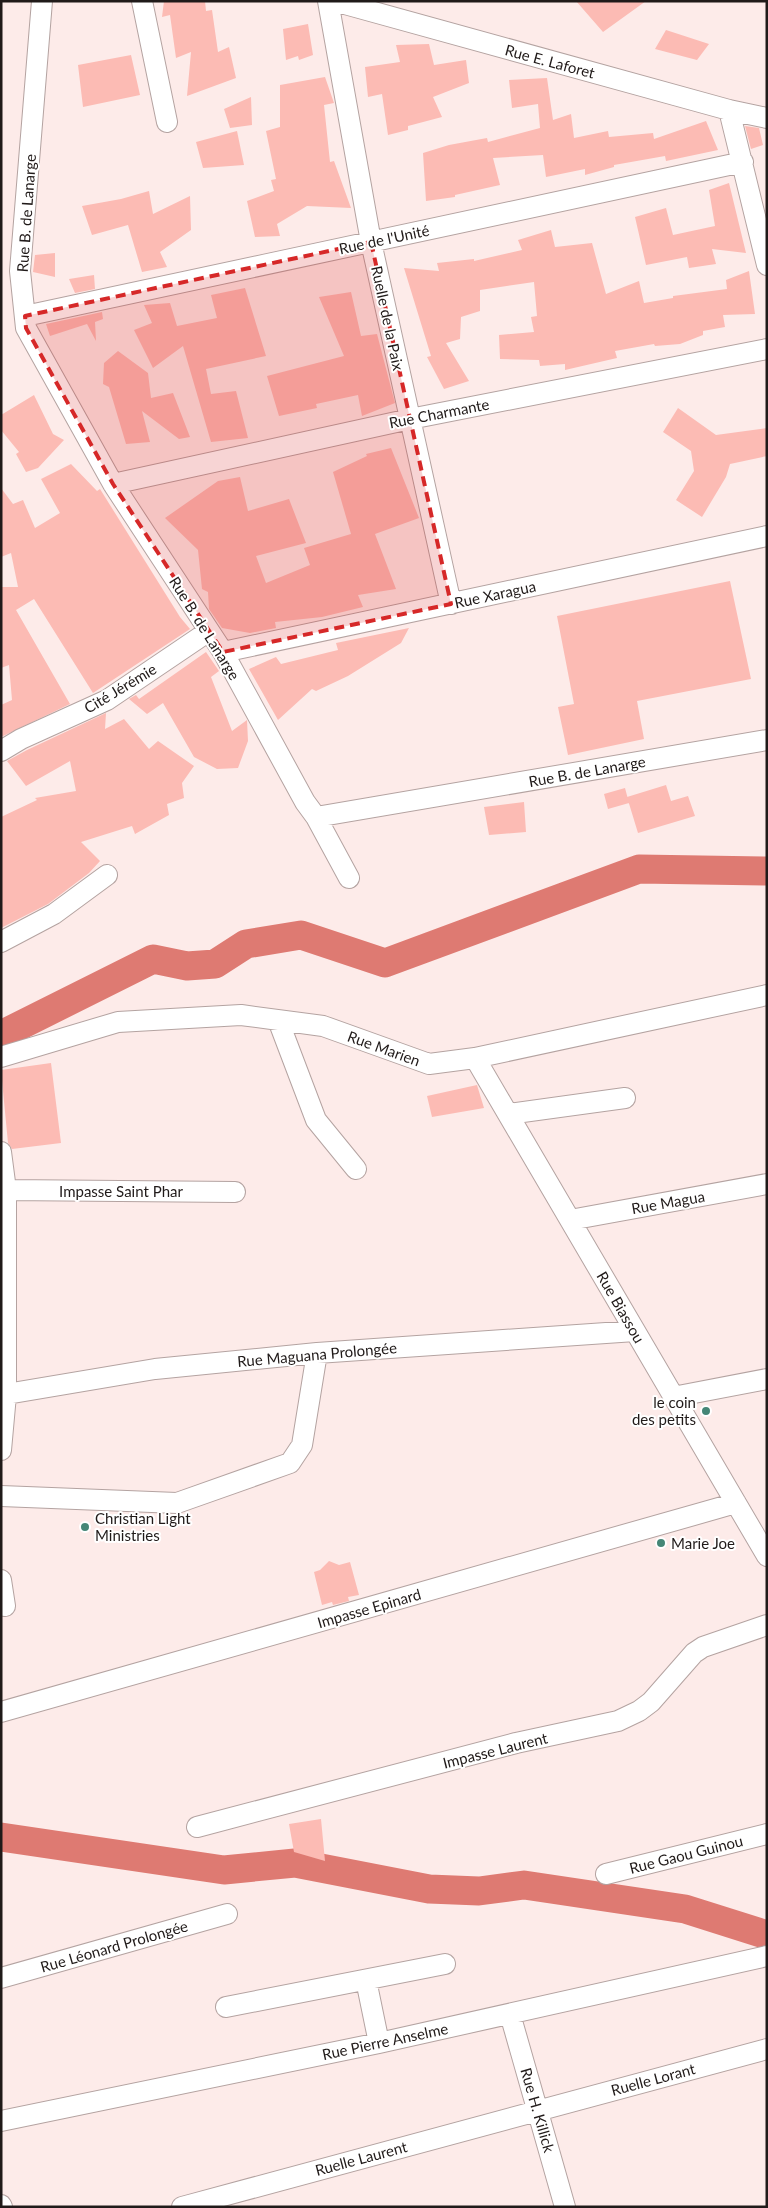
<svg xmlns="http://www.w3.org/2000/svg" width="768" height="2208" font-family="Lato,sans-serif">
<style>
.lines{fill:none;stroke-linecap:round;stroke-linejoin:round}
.river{stroke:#de7a72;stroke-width:29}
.building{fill:#fcbbb4}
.minor-casing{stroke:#b4a3a1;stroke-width:22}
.minor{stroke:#fff;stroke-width:20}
.marked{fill:#d62828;fill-opacity:0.2;stroke:#d62828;stroke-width:4;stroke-dasharray:10 6;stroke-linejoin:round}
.poi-dot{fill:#458676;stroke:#fff;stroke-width:2}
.labels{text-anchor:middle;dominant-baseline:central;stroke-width:4;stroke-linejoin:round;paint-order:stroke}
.street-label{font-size:15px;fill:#201a19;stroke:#fff}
.poi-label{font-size:15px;fill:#201a19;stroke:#fff;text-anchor:start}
</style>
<rect width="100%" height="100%" fill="#fdebe9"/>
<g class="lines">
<path class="river" d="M1,1035L153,959L187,966L215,964L246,944L301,935L385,963L639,869L767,871
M1,1837L224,1870L295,1863L429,1889L479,1891L524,1885L685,1909L767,1935"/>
</g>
<path class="building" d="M164,1H205L206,11L212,10L218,52L229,47L236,78L187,96L191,52L176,58L170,15L162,17Z
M576,1H646L603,32Z
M308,24L313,55L299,60L298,56L286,60L283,29Z
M666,30L709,44L697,60L655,49Z
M429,44L434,65L466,60L469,83L433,97L442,117L408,126V130L388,135L382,94L368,97L365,67L400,62L396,45Z
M131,55L140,95L83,107L78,65Z
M325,77L334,103L324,105L330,162L334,161L351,208L307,206L277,224L280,236L255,237L247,201L274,191L271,180L276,179L266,131L280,127V85Z
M547,78L553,120L571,114L574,138L608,131L609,137L653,133L654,139L706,121L718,150L666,161L665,156L614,165V167L585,175V169L546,177L543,155L493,158L500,185L455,195V197L426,201L423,153L449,145L487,138L488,142L540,128L538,104L512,108L509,80Z
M251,97L252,125L230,128L224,109Z
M745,126L759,128L763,145L751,149Z
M237,131L244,165L203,168L196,142Z
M729,183L746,253L712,249L716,264L689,268L687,257L646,265L635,217L666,208L673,235L715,226L709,190Z
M149,191L153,214L190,196L191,230L160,252L167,267L142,272L128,225L92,235L82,206L121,199Z
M551,230L555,247L592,243L606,294L639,281L644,303L673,298V296L727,289L726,280L749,271L755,314L723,315L725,327L703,331V335L680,344L655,346L654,344L615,351L617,358L565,370V364L540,366L539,360L500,359L499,335L534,332L531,317L537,316L534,282L480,290V311L461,317L460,339L446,343L469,381L444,389L427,357L431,356L404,268L439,271L437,263L474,259V261L522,250L518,240Z
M55,253V277L33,272L35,255Z
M94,275L95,289L75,293L69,279Z
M245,288L266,356L206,369L211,394L236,391L248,438L211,442L183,346L153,368L134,330L152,323L144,305L170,303L177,326L217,318L211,295Z
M351,292L361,336L377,334L395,403L362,416L358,395L316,404L317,408L279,416L267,376L344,356L319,297Z
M102,312L103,319L95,322L96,341L87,324L50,336L46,324Z
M118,351L148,373L151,398L173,393L190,437L179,439L142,411L150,442L126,444L109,387L103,384L104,363Z
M34,395L53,434L64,440L38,468L26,472L16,454L19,452L1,430V415Z
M678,408L716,435L767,428V456L730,464L726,477L702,517L676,500L694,471L691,451L663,432Z
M391,448L419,518L375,534L396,589L358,595L363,607L322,617L275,622L276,628L250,633L222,628L209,609L208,592L202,589L198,550L165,518L218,481L240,477L248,511L289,499L306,543L256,556L266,583L310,565L304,548L351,534L333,472L367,456L366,454Z
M71,464L97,491L100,489L180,617L190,629L93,693L34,599L16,610L70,704L1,737V705L12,700L9,665L1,668V587H18L11,553L1,557V488L13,504L23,500L35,528L60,513L41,479Z
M730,581L751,679L637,701L644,739L568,755L558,707L574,704L557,616Z
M409,628L401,643L348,676L316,691L312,689L278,720L249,669L276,657L281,664L338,650L336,643Z
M206,652L219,671L211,677L232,731L247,720L248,741L238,768L217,769L194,757L163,703L147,714L129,699L136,695L139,699Z
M106,713L105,729L124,719L149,749L158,741L194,766L182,783L184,798L167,804L169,815L135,834L132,826L81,842L100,861L89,873L48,904L1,928V817L37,800L35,798L76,791L70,761L26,786L7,761L27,750Z
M666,785L671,801L688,796L695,816L638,833L627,797Z
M625,788L629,803L608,809L604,794Z
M524,802L526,832L489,835L484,807Z
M51,1063L61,1143L12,1149L8,1143L1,1070Z
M477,1085L484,1108L432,1117L427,1096Z
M329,1561L339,1565L350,1562L359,1595L348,1597L349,1601L333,1605L332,1602L322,1605L314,1572L320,1570Z
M321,1819L325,1861L294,1852L289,1824Z"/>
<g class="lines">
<defs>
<path id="minor" d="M42,1L20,271L26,328L113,484L223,652L305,802L316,817L349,878
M142,1L167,122
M328,1L371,242L451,604
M334,1L729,110L767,118
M729,110L767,265
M25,316L743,162
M113,484L410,419L767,349
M223,652L767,536
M1,751L21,739L107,700L209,631
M316,817L767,740
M1,942L54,914L107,875
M278,1020L316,1120L356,1169
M1,1057L118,1022L241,1015L323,1026L429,1064L475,1058L767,995
M475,1058L767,1556
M508,1114L625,1098
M1,1152L6,1190V1395L1,1450
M6,1190L235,1192
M570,1220L767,1184
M1,1395L155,1369L317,1353L635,1331
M673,1397L767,1379
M1,1496L177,1503L290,1463L302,1445L317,1353
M1,1580L5,1606
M1,1712L736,1503
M197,1827L516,1743L618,1721L639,1711L651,1702L694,1653L703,1647L767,1625
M606,1874L767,1834
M1,1978L227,1914
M366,1980L379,2043
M226,2007L445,1964
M510,2014L565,2207
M1,2121L379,2043L767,1956
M1,2205L2,2207
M182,2207L767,2049"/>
</defs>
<use href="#minor" class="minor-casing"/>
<use href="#minor" class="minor"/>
</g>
<path class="marked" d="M371,242L451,604L223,652L113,484L26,328L25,316Z"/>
<g class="poi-dot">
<circle cx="706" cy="1411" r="5"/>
<circle cx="85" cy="1527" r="5"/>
<circle cx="661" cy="1543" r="5"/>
</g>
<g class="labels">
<g class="street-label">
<text transform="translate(550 61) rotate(15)">Rue E. Laforet</text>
<text transform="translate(26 213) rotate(-86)">Rue B. de Lanarge</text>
<text transform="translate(384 239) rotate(-12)">Rue de l'Unité</text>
<text transform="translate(388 318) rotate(78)">Ruelle de la Paix</text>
<text transform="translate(439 413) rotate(-11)">Rue Charmante</text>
<text transform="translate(495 594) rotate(-12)">Rue Xaragua</text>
<text transform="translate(205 628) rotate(58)">Rue B. de Lanarge</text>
<text transform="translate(120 688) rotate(-31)">Cité Jérémie</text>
<text transform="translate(587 771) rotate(-10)">Rue B. de Lanarge</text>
<text transform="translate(384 1048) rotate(20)">Rue Marien</text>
<text x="121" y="1191">Impasse Saint Phar</text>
<text transform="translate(668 1202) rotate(-10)">Rue Magua</text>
<text transform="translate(621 1307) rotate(60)">Rue Biassou</text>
<text transform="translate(317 1354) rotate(-5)">Rue Maguana Prolongée</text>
<text transform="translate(369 1608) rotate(-16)">Impasse Epinard</text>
<text transform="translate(495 1750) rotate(-14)">Impasse Laurent</text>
<text transform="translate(686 1854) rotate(-14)">Rue Gaou Guinou</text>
<text transform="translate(114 1946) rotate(-16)">Rue Léonard Prolongée</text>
<text transform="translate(385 2041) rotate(-12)">Rue Pierre Anselme</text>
<text transform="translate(653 2079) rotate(-15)">Ruelle Lorant</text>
<text transform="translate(538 2110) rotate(74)">Rue H. Killick</text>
<text transform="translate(361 2158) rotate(-15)">Ruelle Laurent</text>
</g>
<g class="poi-label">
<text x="696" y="1402" text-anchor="end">le coin<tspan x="696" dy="17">des petits</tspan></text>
<text x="95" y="1518">Christian Light<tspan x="95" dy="17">Ministries</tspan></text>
<text x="671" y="1543">Marie Joe</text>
</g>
</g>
<rect width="768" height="2208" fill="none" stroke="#201a19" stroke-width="5"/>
</svg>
